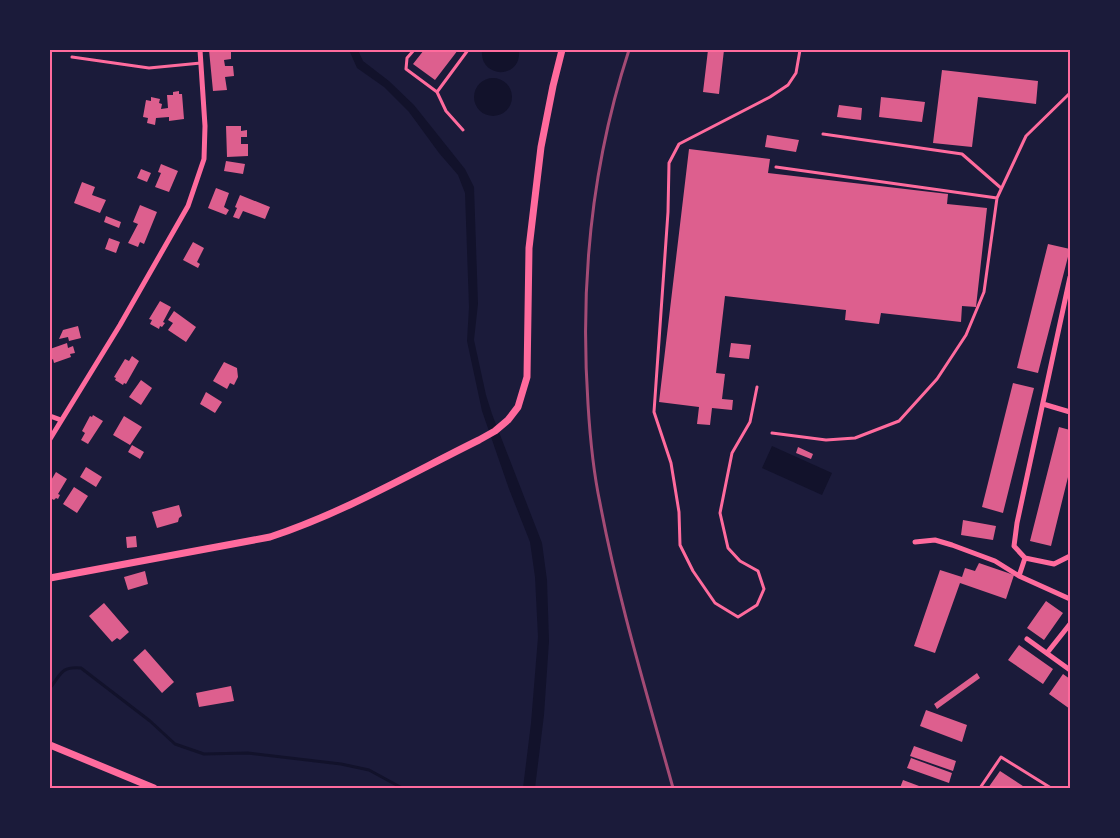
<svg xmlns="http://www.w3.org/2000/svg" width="1120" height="838" font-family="'Varela Round',sans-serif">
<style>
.water{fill:#12122b}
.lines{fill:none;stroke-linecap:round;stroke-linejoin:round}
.stream{stroke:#12122b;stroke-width:3}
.building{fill:#dd5f8e}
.service{stroke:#ff6b9d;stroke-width:3}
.minor{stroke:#ff6b9d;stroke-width:5}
.tertiary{stroke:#ff6b9d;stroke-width:7}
.rail{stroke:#a44b75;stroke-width:3}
.neatline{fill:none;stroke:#ff6b9d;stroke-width:2}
</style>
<rect width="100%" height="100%" fill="#1b1b3a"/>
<path class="water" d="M349,50H358L363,61L389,81L414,105L465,169L474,187L478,304L474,340L486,395L492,414L542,543L547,580L549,641L544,715L535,788H523L531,723L538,637L535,577L530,542L509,489L482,411L467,341L469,307L465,193L458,175L439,153L409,112L384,87L357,68Z
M482,50H519C522,80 479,79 482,50Z
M474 97a19 19 0 1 1 38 0a19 19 0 1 1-38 0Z
M772,446L832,473L822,495L762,468Z"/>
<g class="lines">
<path class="stream" d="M50,688C61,675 60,666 81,668L150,721L175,744L204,754L248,753L341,764L369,770L402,788"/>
</g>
<path class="building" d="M209,50H231V59L224,60L225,66H233L234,76L225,77L227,90L213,91Z
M424,50H458L435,80L413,64Z
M708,50H724L719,94L703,92Z
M942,70L1038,81L1036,104L978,97L972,147L933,143Z
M179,91V94H182L184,119L169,121V117L156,118L155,125L147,123L148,118L143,117L146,100L151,101V97L160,99L159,103L162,104L161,109L168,108L167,95H173V92Z
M881,97L925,102L922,122L879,117Z
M839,105L862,108L861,120L837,117Z
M226,126H241V131L247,130V137H241V144H248V156L227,157Z
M767,135L799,140L796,152L765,147Z
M689,149L770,159L768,173L948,194L947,204L987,208L976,307L962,306L961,322L881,313L879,324L845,320L846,310L725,296L716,373L725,374L722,399L733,400L732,410L712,408L710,425L697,424L699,407L659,402Z
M226,161L245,164L243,174L224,171Z
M161,164L178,171L169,192L155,187L161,173L158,172Z
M141,169L151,173L147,182L137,178Z
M82,182L95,187L92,195L106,200L100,213L74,203Z
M216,188L229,193L224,207L229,210L226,215L208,208Z
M240,195L270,207L265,219L243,211L239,219L233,217L237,208L235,207Z
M140,205L157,212L144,244L140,242L138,247L128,243L138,224L133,222Z
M106,216L121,222L119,228L104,222Z
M109,238L120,242L116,253L105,249Z
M193,242L204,248L197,262L200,264L198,268L183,260Z
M1048,244L1070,249L1038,373L1017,368Z
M160,301L171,307L163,322L165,323L162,327L160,326L159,329L150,324L152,320L149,319Z
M174,311L196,327L186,342L168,330L173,323L168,320Z
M78,326L81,338L69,341L68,337L59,339L63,330Z
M67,343L68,348L73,346L75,353L70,354L71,357L54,363L53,359L50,361V349Z
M731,343L751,345L749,359L729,357Z
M132,356L139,361L126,384L124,383L123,385L115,380L116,378L114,377L125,359L129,361Z
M224,362L237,368L238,377L234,385L230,383L227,389L213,381Z
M141,380L152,388L141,405L129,397Z
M1013,383L1034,388L1003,513L982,507Z
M206,392L222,402L215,413L200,404Z
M93,415L103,421L88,444L81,440L85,433L82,431L90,416L92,417Z
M124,416L142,427L130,445L113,435Z
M1059,427L1070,430V469L1051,546L1030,541Z
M132,445L144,452L140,459L128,452Z
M798,447L813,454L811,459L796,453Z
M86,467L102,477L96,487L80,477Z
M56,472L67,479L58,494L60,495L58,499L56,498L54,500L50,498V482Z
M74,487L88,496L77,513L63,504Z
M179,505L182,516L179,518L178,522L157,528L152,512Z
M963,520L996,526L993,540L961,535Z
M136,536L137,547L127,548L126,537Z
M979,563L1014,575L1006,599L960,583L935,653L914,646L940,570L962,577L965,568L975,571Z
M145,571L148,584L128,590L124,577Z
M1046,601L1063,613L1044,640L1027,628Z
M104,603L129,632L120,640L117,638L112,642L89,616Z
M1019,645L1053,669L1043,684L1008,660Z
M145,649L174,682L162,693L133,660Z
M977,673L980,678L937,709L934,704Z
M1063,674L1070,679V709L1049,694Z
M231,686L234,701L199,707L196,693Z
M926,710L967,725L962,742L920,726Z
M914,746L956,761L953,771L910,756Z
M911,758L952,773L949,783L907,768Z
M1000,771L1026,788H988Z
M903,780L919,786L924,788H900Z"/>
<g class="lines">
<path class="service" d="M414,50L407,58L406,69L437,92L468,50
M72,57L149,68L201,63
M437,92L446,111L463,130
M823,134L962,154L1001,188
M776,167L997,198
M757,387L750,422L732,453L720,513L728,548L740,561L758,571L764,589L757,605L738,617L715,603L693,571L680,545L679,512L671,463L654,412L668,212L669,163L679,144L770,97L788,85L796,73L800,50
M772,433L826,440L855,438L899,421L937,379L966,335L984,292L997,198L1026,136L1070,93
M980,788L1001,757L1051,788"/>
<path class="minor" d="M1043,404L1070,412
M50,416L61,420
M50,439L120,325L188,206L204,159L205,126L200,50
M915,542L935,540L952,545L995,561L1019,576L1070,599
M1025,558L1054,564L1070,556
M1019,576L1025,558L1014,546L1017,523L1070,277
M1027,639L1070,670
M1047,653L1070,624"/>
<path class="tertiary" d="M50,578L270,537C343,513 410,474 479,440L495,431L508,420L518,407L527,377L529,248L541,147L553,86L562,50
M50,745L154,788"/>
<path class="rail" d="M629,50C592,163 580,285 588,404C590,437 593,470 600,503C618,599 647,694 673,788"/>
</g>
<rect width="1120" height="838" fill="none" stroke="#1b1b3a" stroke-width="102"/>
<rect x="51" y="51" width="1018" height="736" class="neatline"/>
</svg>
